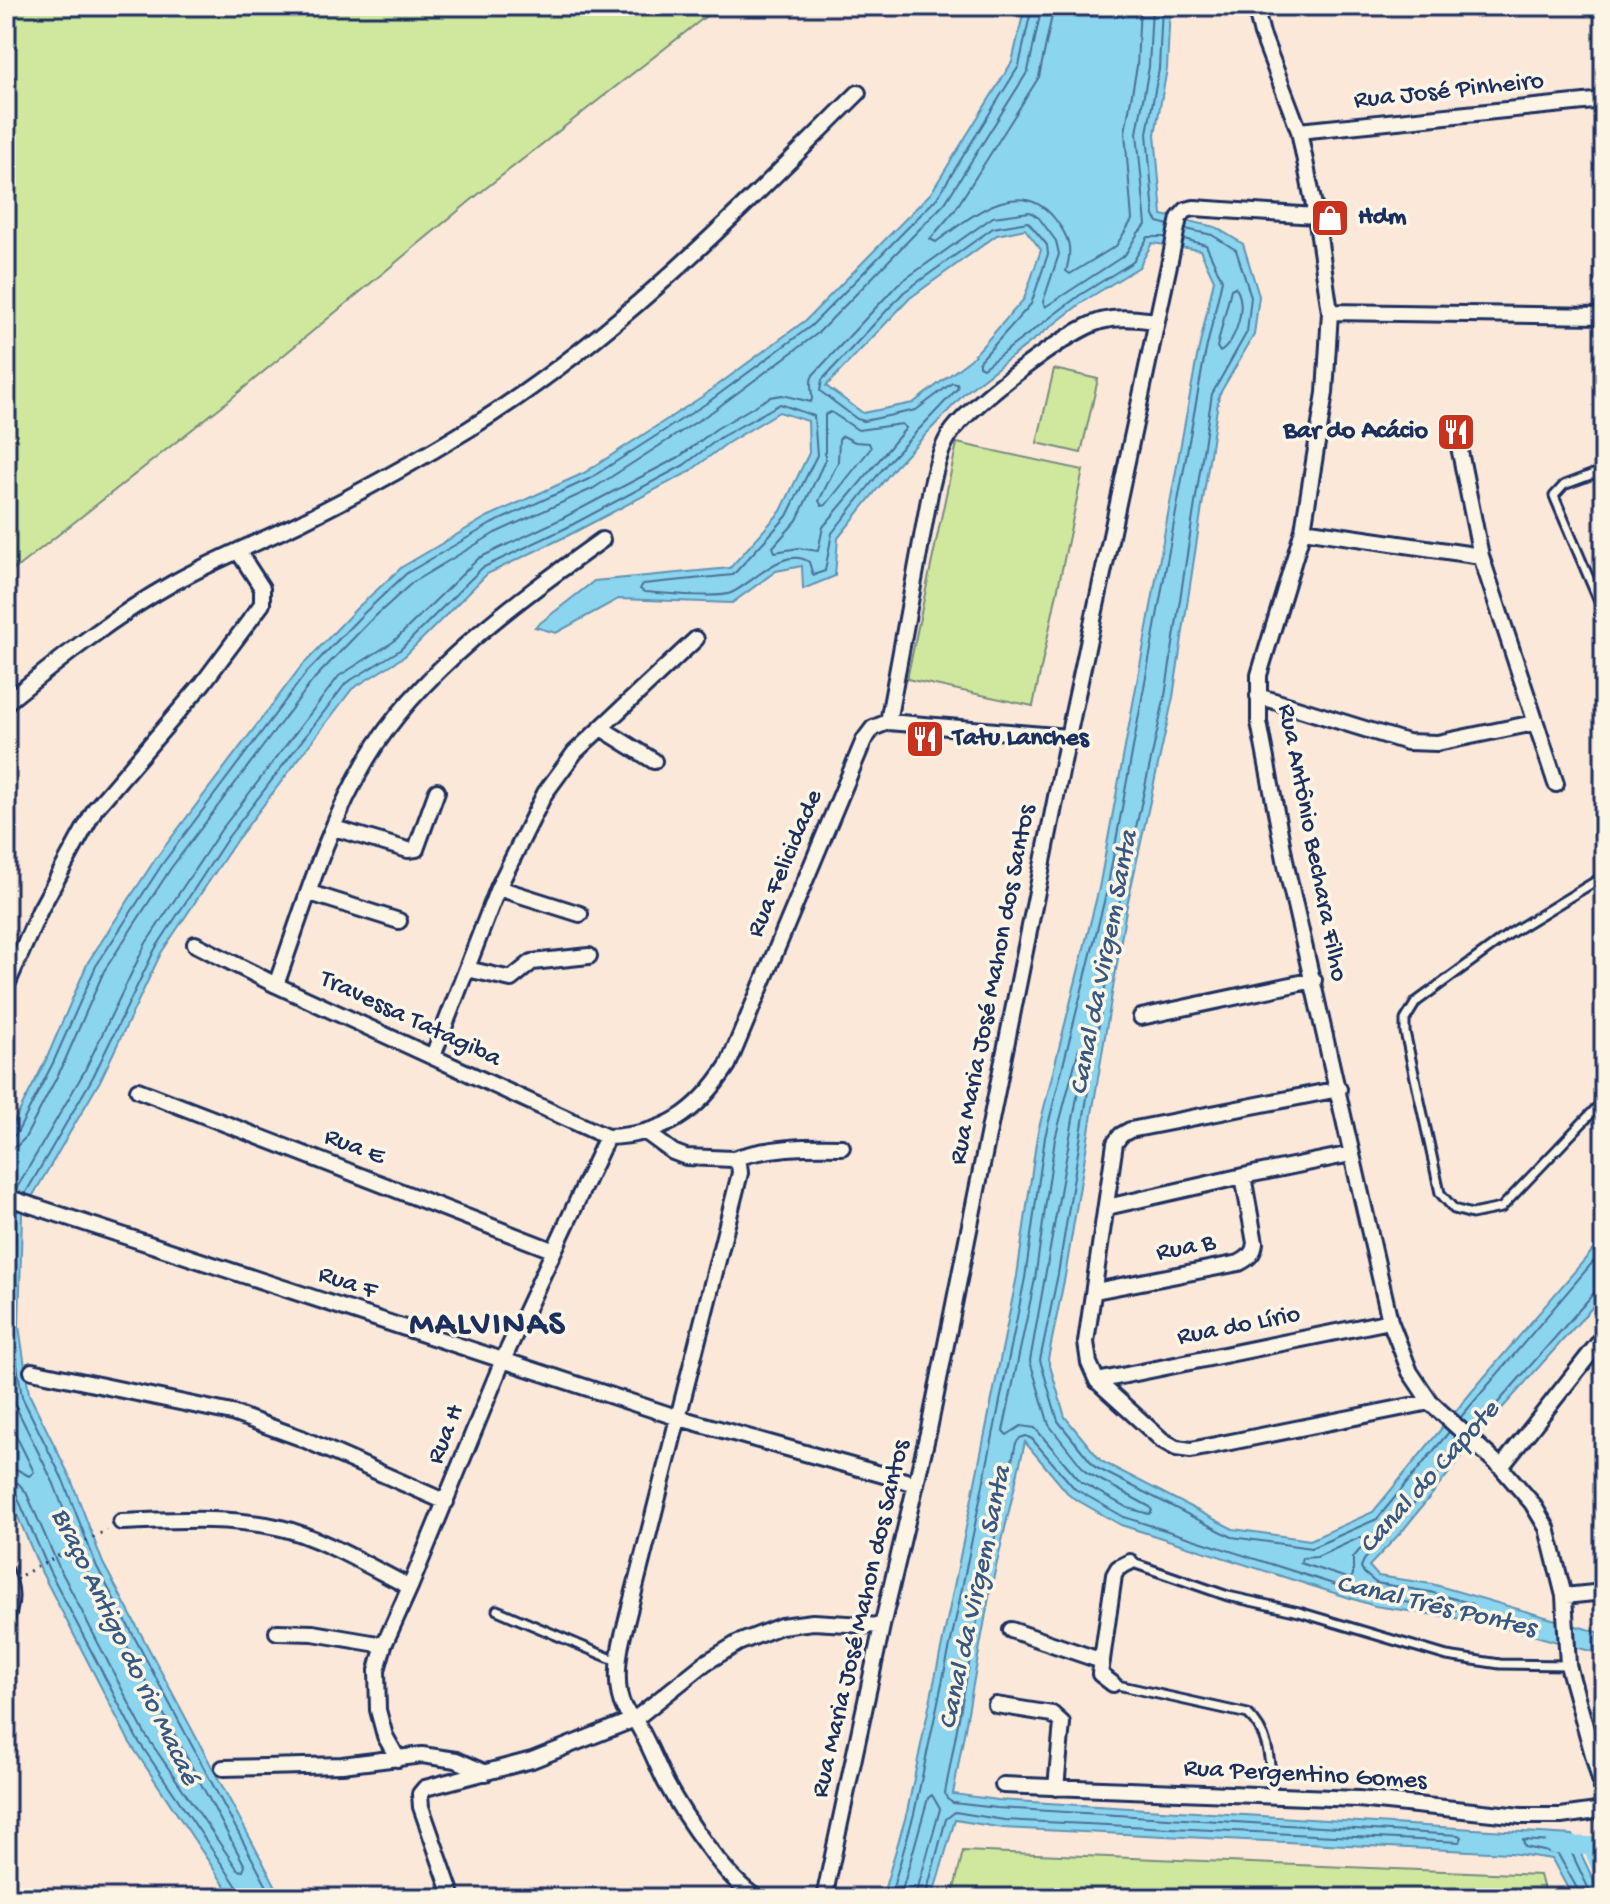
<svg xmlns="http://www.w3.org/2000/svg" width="1610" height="1904" font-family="'Gochi Hand',sans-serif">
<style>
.green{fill:#d0e89e;stroke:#768c7e;stroke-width:2}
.water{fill:#8cd5ee;stroke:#5f93b4;stroke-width:2;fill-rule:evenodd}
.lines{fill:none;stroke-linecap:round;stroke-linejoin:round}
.shore{stroke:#487198;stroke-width:2}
.canal{stroke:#8cd5ee;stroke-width:18}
.service-casing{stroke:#1b2f5e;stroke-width:13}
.minor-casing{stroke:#1b2f5e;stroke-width:20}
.path{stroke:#1b2f5e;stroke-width:3;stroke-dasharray:2 6;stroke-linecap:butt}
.service{stroke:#fcf5e5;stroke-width:7}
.minor{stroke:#fcf5e5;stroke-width:14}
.labels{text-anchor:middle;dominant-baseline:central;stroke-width:7;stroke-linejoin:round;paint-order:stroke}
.street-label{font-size:26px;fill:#1b2f5e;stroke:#fcf5e5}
.poi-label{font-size:26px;font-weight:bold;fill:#1b2f5e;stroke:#fcf5e5;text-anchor:start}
.water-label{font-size:28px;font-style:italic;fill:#375882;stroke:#fcf5e5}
.district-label{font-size:34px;font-weight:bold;letter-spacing:2px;fill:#1b2f5e;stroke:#fcf5e5}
</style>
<rect width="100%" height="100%" fill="#fbe8d9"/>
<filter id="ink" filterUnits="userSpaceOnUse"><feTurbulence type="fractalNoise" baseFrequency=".0125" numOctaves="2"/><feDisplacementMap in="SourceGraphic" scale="16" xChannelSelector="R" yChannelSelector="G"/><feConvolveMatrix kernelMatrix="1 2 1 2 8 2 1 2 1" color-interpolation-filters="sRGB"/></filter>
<g filter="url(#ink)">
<path class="green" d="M6,6H719L486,188L228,401L6,576Z
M1054,369L1098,379L1081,453L1037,443Z
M957,443L1083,470L1033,706L907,679Z
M963,1851L1540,1875L1546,1898H952Z"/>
<path class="water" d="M1025,6H1170L1167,69L1155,134L1162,215L1215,227L1243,244L1259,296L1254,335L1219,395L1173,697L1126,910L1065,1276L1048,1359L1065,1417L1101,1461L1233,1529L1310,1540L1373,1512L1474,1389L1604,1237V1294L1489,1423L1404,1529L1369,1566L1378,1576L1432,1584L1604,1634V1655L1489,1623L1375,1606L1121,1525L1070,1496L1025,1442L989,1597L953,1794L998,1800L1572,1835L1602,1898H1573L1552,1859L1510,1853L1003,1828L955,1820L932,1898H882L907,1812L949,1611L1017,1276L1037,1136L1099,888L1197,357L1214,280L1200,250L1152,243L1139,267L1084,301L966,392L895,467L838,538L835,576L803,589L802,566L776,571L732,603L618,599L556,633L535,627L594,581L730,568L781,511L809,453L808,421L779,412L726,444L689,472L569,535L487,574L405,656L352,689L236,841L161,953L100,1081L22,1214L19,1326L29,1394L70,1477L103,1563L282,1898H233L130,1743L42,1573L6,1489V1137L46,1060L88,962L156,858L300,668L357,608L402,567L487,517L584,473L703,396L806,320L931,193L1012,62ZM1025,229L1041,250L1024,299L971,359L913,403L863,413L826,386L910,298L997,235Z"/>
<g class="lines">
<path class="shore" d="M1054,6L1039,77L955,210L930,239L936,242C969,218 1020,173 1055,219C1069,237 1073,248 1066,271L1070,274L1116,246L1132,220L1125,132L1137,66L1140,6
M1162,6L1159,69L1147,133L1154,216L1158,222L1168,225
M1186,229L1212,235L1236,250L1251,297L1247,332L1212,394L1165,696L1118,909L1058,1274L1040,1360L1058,1421L1095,1467L1232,1537L1311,1548L1377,1519L1449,1432
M1235,287C1248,302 1237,342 1220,352L1217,347L1231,289Z
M831,412L858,430L902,424L906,428L823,527L818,551L799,548L775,552L773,547L797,520L825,460V415Z
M843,436L855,442L869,443L871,448L826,505L822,506L819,501L838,462L839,439Z
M1079,1048H1084L1085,1052L1030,1361L1049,1425L1086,1472L1150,1507L1152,1511L1149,1514L1128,1508L1081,1482L1035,1428L1021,1426L1007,1435L1003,1431L1035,1279L1055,1139Z
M6,1138L12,1137L17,1133L53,1063L96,966L163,863L306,673L363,614L407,573L491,524L589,479L707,403L811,326L937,198L1019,66L1032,6
M6,1148L17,1146L25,1138L62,1067L104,971L171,868L314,679L370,621L413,582L495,533L594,488L713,411L818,333L945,203L1028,71L1042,6
M15,1191L84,1072L146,943L221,830L339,676L393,642L479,558L561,519L679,457L716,429L770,397L782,395L811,402C815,394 807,385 813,375L898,284L993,217L1030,212L1039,218L1056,241L1059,254L1043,302L1045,307L1125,255L1138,233L1146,225L1137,133L1149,67L1152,6
M25,1194L93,1077L155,949L229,836L346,683L400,650L482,568L566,528L684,465L721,437L780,404L814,416L817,455L787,516L733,575L643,584L640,589L644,592C661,593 719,599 731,593C752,584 784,545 809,562L813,575L825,571L832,533L888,462L958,388L957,384L952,383L916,410L864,421L857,419L820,391L822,380L904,292L993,228L1028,222L1047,245L1048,254L1031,304L979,362V366L983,368L1080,295L1133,262L1148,237H1166
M16,1210L11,1326L22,1397L63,1480L97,1567L273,1898
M6,1362L13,1401L54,1484L87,1571L245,1866L243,1871L238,1870L145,1734L58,1565L26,1492L18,1483L6,1481
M6,1415L34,1472L29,1476L18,1470L6,1469
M1460,1418L1604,1249
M1474,1430L1594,1293L1604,1289
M6,1491L12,1492L17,1496L49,1570L137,1739L236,1885L240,1898
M1361,1537L1366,1542L1353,1558V1575L1350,1579L1300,1563L1302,1558L1317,1557Z
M890,1898L914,1814L957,1613L1025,1278L1045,1137L1107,890L1204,359L1222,280L1206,245L1184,239
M900,1898L928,1798L932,1795L940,1809L915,1898
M925,1898L946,1819L955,1812L1004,1820L1460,1842L1462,1837L1458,1835L997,1808L953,1803L947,1799L945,1793L982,1595L1016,1443L1020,1438L1026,1436L1032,1439L1075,1489L1124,1517L1377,1598L1473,1612L1476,1609L1473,1604L1430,1592L1376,1583L1364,1573L1361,1567L1364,1560L1398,1523L1462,1444
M1579,1898V1892L1558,1854L1525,1847L1523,1840L1567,1843L1593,1898"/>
<path class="canal" d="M1554,1845L1592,1846L1604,1875"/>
<defs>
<path id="service" d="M1604,470L1564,485L1554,496L1600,604L1604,609
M1604,876L1509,934L1416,1002L1405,1020V1032L1440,1193L1454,1209L1472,1214L1501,1208L1604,1100
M1130,1562L1228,1596L1299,1612L1447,1656L1500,1664L1568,1665
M6,1566C17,1587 17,1606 6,1627
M497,1610L617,1661
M1113,1684L1248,1714C1271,1735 1270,1766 1273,1795"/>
<path id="minor" d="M1255,6L1262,34L1299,131L1316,216L1330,312L1325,393L1303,530L1259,675V722L1287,870L1390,1321L1410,1372L1430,1402L1501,1467L1532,1503L1547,1528L1564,1596L1568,1665L1604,1794
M1299,131L1604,100
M1330,312L1604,316
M1456,432L1481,556L1556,784
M1303,530L1481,556
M1258,696L1407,742L1437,743L1534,723
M6,703C59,660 114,616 173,583C214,560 257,543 299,523C357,494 414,463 469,429C616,338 736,214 858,93
M888,722L931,488C936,468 940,447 953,430C974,402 1068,330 1101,321C1120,316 1138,319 1157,321
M601,728L654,761
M334,828L408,850L416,849L437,791
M498,888L580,914
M310,893L399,921
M195,944L276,985L607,1137C665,1135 697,1113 728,1065L864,740L873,728L888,722L1068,737
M467,969L511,979L532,962L589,956
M276,985C303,910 326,828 367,759C418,672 521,598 602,540
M6,987L40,910L95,809L203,683L262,604V588L238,551
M1141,1017L1314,980
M433,1056L498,888L545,793L575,752L696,639
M1339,1089L1130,1130L1121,1135L1115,1143L1086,1342L1089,1363L1097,1381L1162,1440L1176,1448L1191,1450L1430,1402
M138,1090L552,1250
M647,1133L673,1152L686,1157L733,1159L739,1164L740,1173L623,1635C618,1655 614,1689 624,1708C627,1713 633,1717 636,1722C648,1741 656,1763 666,1783C684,1816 726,1879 757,1898
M733,1159C768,1147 806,1146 842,1147
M6,1197L676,1417L916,1484
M1107,1207L1243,1176L1351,1154
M1095,1291L1239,1263C1249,1258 1254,1253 1255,1243L1243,1176
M32,1371L232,1413L301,1438L446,1502
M1097,1381L1390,1321
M1501,1467L1604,1336
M121,1522C175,1520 228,1516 281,1528C320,1537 374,1569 410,1587
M1564,1596L1604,1592
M1011,1630L1102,1661
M277,1632L313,1633L384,1645
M1113,1684L1100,1674L1114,1575L1118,1568L1130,1562
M996,1705L1052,1714L1062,1723L1056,1788
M398,1759L385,1736L378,1710L377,1670L384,1645L410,1587L503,1360L607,1137
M223,1768L342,1765L422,1755L456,1760L486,1773
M1003,1785L1358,1799L1521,1816H1561L1604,1810
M453,1898L421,1807L420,1794L425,1788L532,1760L635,1719L705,1663L738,1643L781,1626L813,1622L882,1626
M824,1898L882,1626L929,1429L1068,737L1179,218L1186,210L1194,208L1316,216"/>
</defs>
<use href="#service" class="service-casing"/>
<use href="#minor" class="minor-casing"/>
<path class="path" d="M22,1575L107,1530"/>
<use href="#service" class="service"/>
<use href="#minor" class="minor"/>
</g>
</g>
<defs>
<symbol id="shop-square" viewBox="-11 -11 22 22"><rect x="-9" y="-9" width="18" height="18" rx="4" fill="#c8321e" stroke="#fcf5e5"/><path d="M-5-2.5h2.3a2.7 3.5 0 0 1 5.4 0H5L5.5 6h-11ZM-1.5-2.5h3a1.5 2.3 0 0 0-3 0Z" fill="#fff"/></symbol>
<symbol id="restaurant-square" viewBox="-11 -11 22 22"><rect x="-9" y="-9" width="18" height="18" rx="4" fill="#c8321e" stroke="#fcf5e5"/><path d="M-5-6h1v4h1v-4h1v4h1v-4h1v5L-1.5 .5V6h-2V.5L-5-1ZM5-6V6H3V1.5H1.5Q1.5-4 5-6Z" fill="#fff"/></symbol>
</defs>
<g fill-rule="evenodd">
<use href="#shop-square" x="1308" y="196" width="44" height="44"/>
<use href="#restaurant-square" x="1434" y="410" width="44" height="44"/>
<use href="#restaurant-square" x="903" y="717" width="44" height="44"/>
</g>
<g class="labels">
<g class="street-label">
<text transform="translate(1449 92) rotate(-6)">Rua José Pinheiro</text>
<text transform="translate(1311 843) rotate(79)">Rua Antônio Bechara Filho</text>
<text transform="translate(786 864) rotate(-67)">Rua Felicidade</text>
<text transform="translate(994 985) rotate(-79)">Rua Maria José Mahon dos Santos</text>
<text transform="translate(410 1020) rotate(25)">Travessa Tatagiba</text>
<text transform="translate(354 1148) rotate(21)">Rua E</text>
<text transform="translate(1186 1249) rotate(-11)">Rua B</text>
<text transform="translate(347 1284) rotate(18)">Rua F</text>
<text transform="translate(1239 1327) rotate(-11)">Rua do Lírio</text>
<text transform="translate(447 1435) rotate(-68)">Rua H</text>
<text transform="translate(862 1619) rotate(-77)">Rua Maria José Mahon dos Santos</text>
<text transform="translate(1305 1776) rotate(3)">Rua Pergentino Gomes</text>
</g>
<g class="poi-label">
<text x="1358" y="218">Hdm</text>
<text x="1428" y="432" text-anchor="end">Bar do Acácio</text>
<text x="953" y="739">Tatu Lanches</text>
</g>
<g class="water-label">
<text transform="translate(1105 963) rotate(-79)">Canal da Virgem Santa</text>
<text transform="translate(1430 1478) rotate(-48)">Canal do Capote</text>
<text transform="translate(976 1598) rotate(-78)">Canal da Virgem Santa</text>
<text transform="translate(1436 1607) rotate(13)">Canal Três Pontes</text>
<text transform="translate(124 1647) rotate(64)">Braço Antigo do rio Macaé</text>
</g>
<g class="district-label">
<text x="488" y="1326">MALVINAS</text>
</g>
</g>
<rect width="1610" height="1904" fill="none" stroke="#fcf5e5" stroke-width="32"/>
<rect x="16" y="16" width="1578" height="1872" fill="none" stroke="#1b2f5e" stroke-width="3" filter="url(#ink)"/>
</svg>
